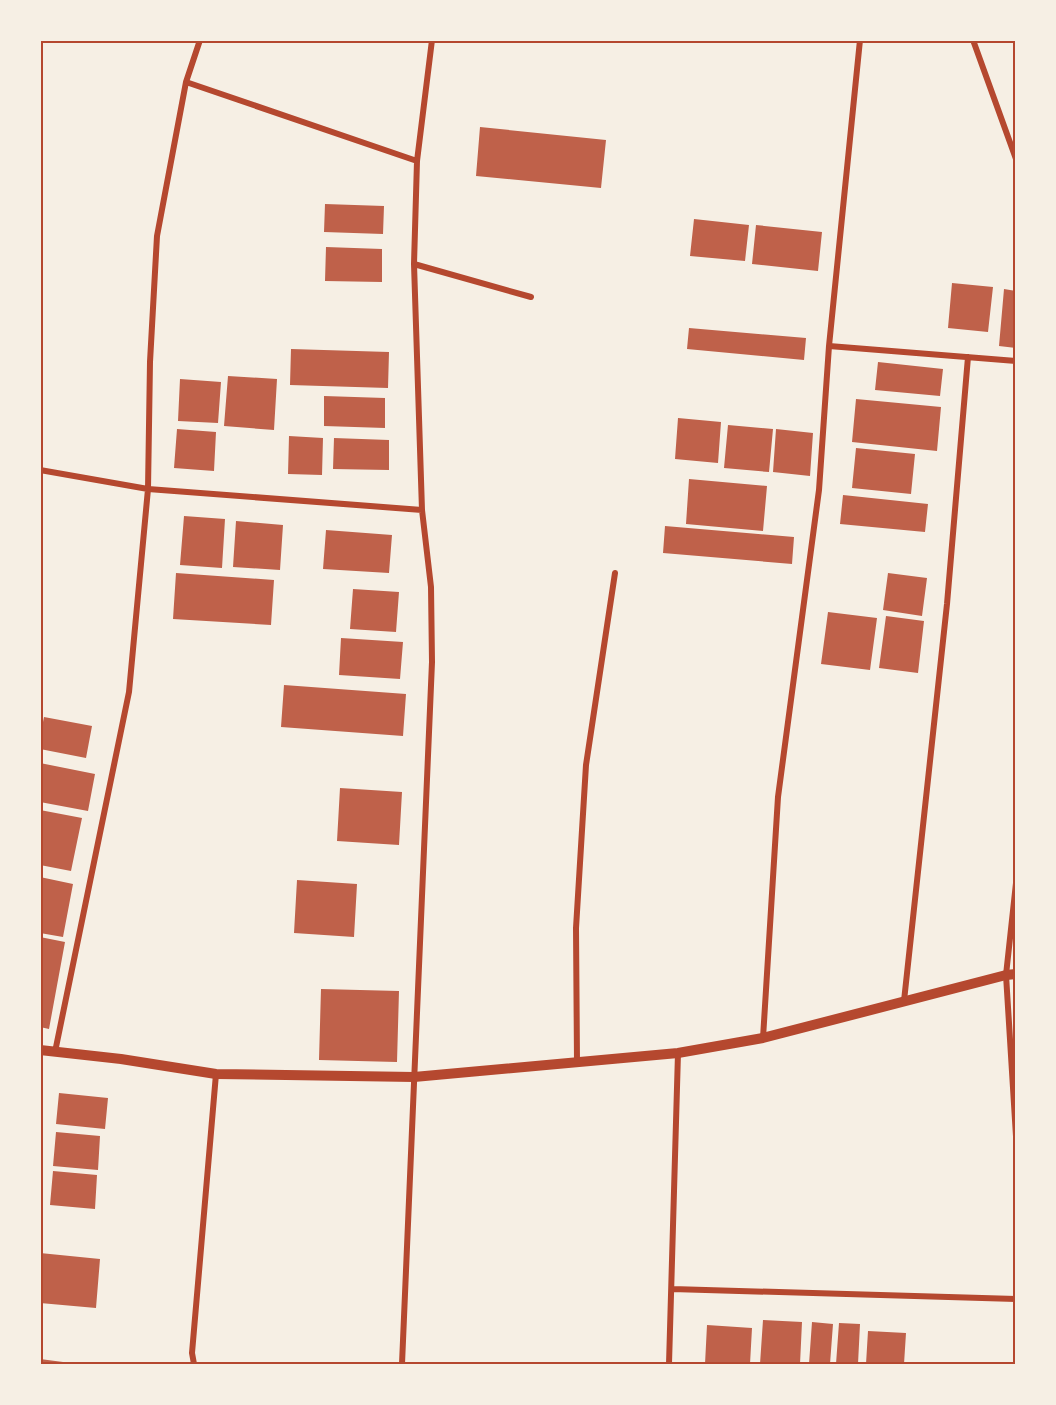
<svg xmlns="http://www.w3.org/2000/svg" width="1056" height="1405" font-family="Ubuntu,sans-serif">
<style>
.building{fill:#bf614a}
.lines{fill:none;stroke-linecap:round;stroke-linejoin:round}
.minor{stroke:#b5482f;stroke-width:6}
.tertiary{stroke:#b5482f;stroke-width:10}
.neatline{fill:none;stroke:#b5482f;stroke-width:2}
</style>
<rect width="100%" height="100%" fill="#f6efe4"/>
<path class="building" d="M480,127L606,140L601,188L476,176Z
M325,204L384,206L383,234L324,232Z
M694,219L749,225L745,261L690,256Z
M756,225L822,232L818,271L752,264Z
M326,247L382,249V282L325,281Z
M952,283L993,287L988,332L948,328Z
M1004,289L1016,291V348L999,346Z
M689,328L806,338L804,360L687,349Z
M291,349L389,352L388,388L290,385Z
M878,362L943,369L940,396L875,390Z
M228,376L277,379L274,430L224,426Z
M180,379L221,382L218,423L178,421Z
M324,396L385,398V428L324,426Z
M856,399L941,407L937,451L852,442Z
M678,418L721,422L718,463L675,459Z
M728,425L773,429L769,472L724,468Z
M177,429L216,432L214,471L174,468Z
M776,429L813,433L810,476L773,472Z
M289,436L323,438L322,475L288,474Z
M334,438L389,440V470L333,469Z
M856,448L915,454L911,494L852,488Z
M689,479L767,486L763,531L686,524Z
M843,495L928,504L925,532L840,524Z
M184,516L225,519L222,568L180,565Z
M236,521L283,525L280,570L233,567Z
M665,526L794,537L792,564L663,553Z
M326,530L392,535L389,573L323,569Z
M176,573L274,580L271,625L173,619Z
M888,573L927,578L922,616L883,610Z
M353,589L399,592L396,632L350,629Z
M828,612L877,618L870,670L821,664Z
M886,616L924,621L918,673L879,668Z
M341,638L403,642L400,679L339,675Z
M284,685L406,694L403,736L281,727Z
M44,717L92,726L86,758L40,749V737Z
M40,763L95,774L88,811L40,802Z
M340,788L402,792L399,845L337,841Z
M40,810L82,818L71,871L40,865Z
M40,877L73,884L63,937L40,933Z
M297,880L357,884L354,937L294,933Z
M40,937L65,942L49,1029L40,1027Z
M321,989L399,991L397,1062L319,1060Z
M59,1093L108,1098L105,1129L56,1124Z
M56,1132L100,1136L98,1170L53,1166Z
M53,1171L97,1175L95,1209L50,1205Z
M40,1253L100,1259L96,1308L40,1303Z
M763,1320L802,1322L800,1364H760Z
M812,1322L833,1324L830,1364H809Z
M839,1323L860,1324L858,1364H836Z
M707,1325L752,1328L750,1364H705Z
M868,1331L906,1333L904,1364H866Z
M40,1359L63,1362V1364H40Z"/>
<g class="lines">
<path class="minor" d="M973,40L1016,159
M186,82L417,161
M414,264L531,297
M829,346L1016,361
M40,470L148,489L422,510
M1016,883L1006,975L1016,1136
M904,1001L947,604L968,357
M763,1038L778,797L819,490L829,346L860,40
M55,1052L129,692L148,489L150,362L157,236L186,82L200,40
M577,1062L576,928L586,765L615,573
M672,1289L1016,1299
M194,1364L192,1353L216,1074
M402,1364L432,662L431,587L422,510L414,264L417,161L432,40
M669,1364L678,1053"/>
<path class="tertiary" d="M40,1050L121,1059L216,1074L414,1077L678,1053L763,1038L1006,975L1016,974"/>
</g>
<rect width="1056" height="1405" fill="none" stroke="#f6efe4" stroke-width="84"/>
<rect x="42" y="42" width="972" height="1321" class="neatline"/>
</svg>
